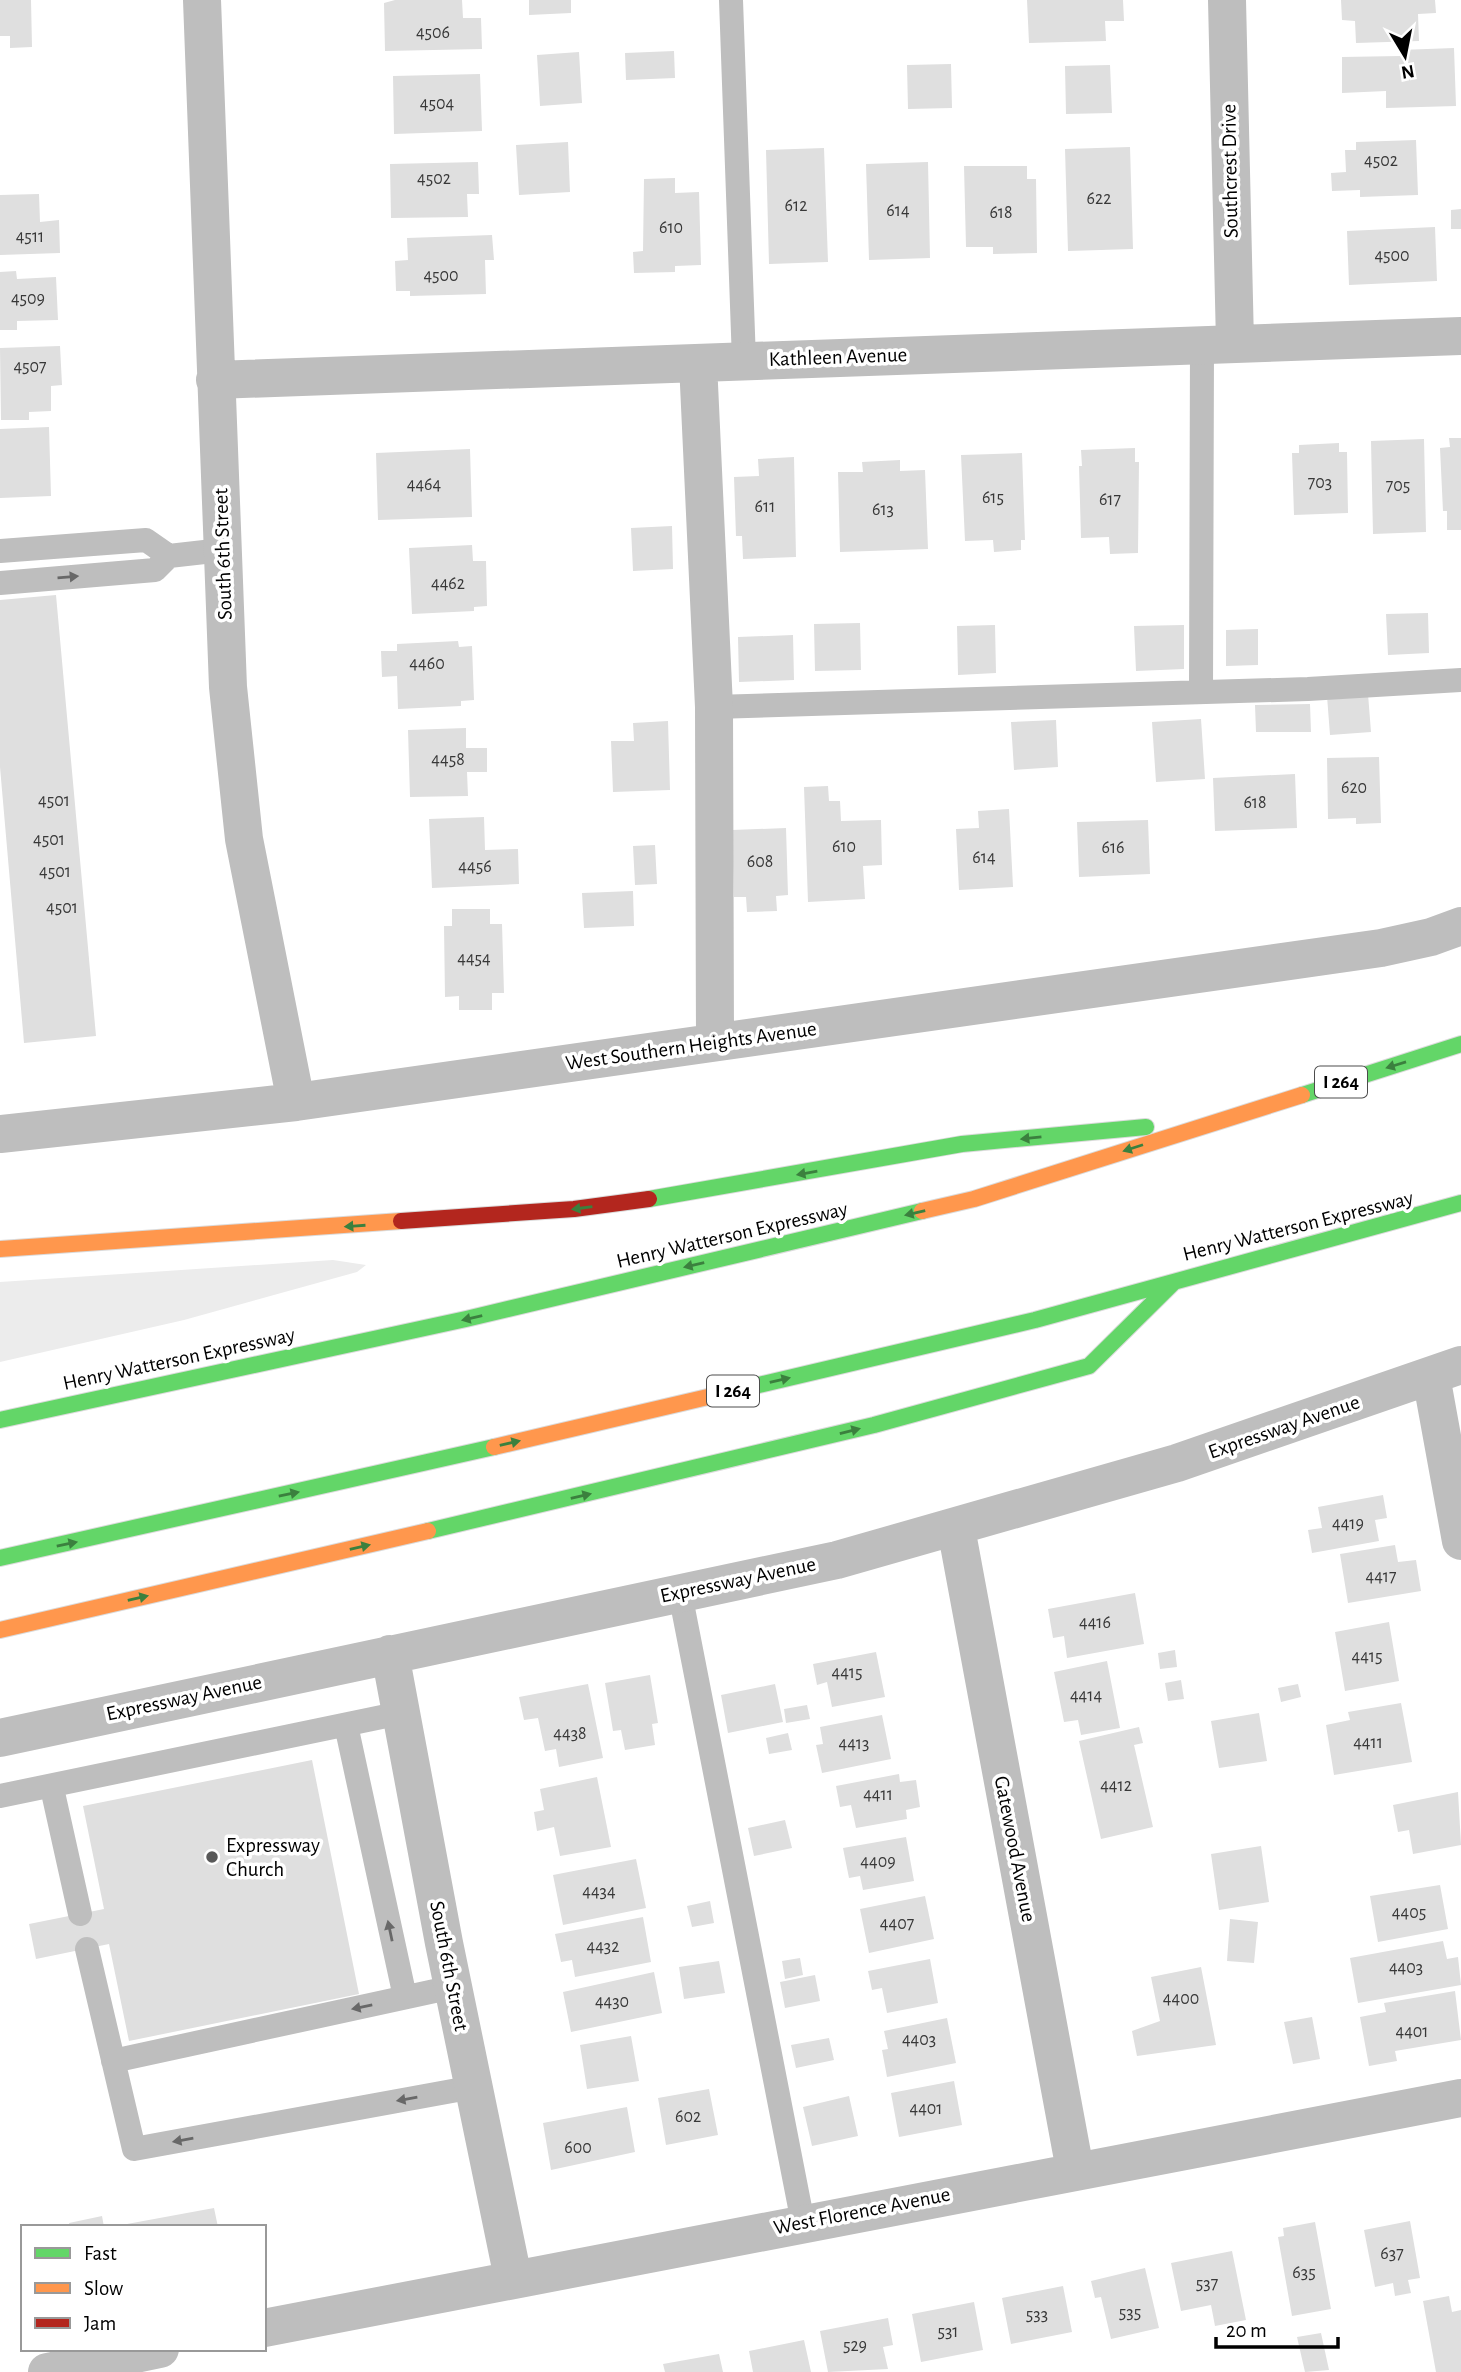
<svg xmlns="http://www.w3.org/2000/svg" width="1461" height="2372" font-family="'Alegreya Sans',sans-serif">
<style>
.green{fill:#ececec}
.building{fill:#dfdfdf}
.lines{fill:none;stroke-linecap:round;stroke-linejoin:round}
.fast-casing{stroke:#dbdbdb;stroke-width:18}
.slow-casing{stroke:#dbdbdb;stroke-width:18}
.jam-casing{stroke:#dbdbdb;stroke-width:18}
.lane{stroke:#bebebe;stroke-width:24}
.street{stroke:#bebebe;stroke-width:38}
.fast{stroke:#63d668;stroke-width:16}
.slow{stroke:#ff974d;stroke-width:16}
.jam{stroke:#b3261e;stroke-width:16}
.oneway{fill:#686868}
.oneway2{fill:#3b803e}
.poi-dot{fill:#595959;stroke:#fff;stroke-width:2.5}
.labels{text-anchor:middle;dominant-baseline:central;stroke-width:7;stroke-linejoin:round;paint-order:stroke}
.number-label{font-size:18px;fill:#383838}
.shield{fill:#fff;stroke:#4c4c4c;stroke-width:2}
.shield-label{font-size:19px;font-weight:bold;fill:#000}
.street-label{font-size:21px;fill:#000;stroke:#fff}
.poi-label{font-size:21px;fill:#000;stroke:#fff;text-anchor:start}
</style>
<rect width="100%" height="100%" fill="#fff"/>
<path class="green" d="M333,1260L366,1265L357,1272L184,1320L0,1362V1282Z"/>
<path class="building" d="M0,0H31L32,47L10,48V36H0Z
M395,0H462L463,18H481L482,49L385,51L384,3Z
M529,0H571V13L529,15Z
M1027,0H1123L1124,21H1105L1106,41L1029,43Z
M1341,0H1435L1436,13L1418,14L1419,41L1356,43L1355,21L1342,20Z
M1454,48L1456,106L1386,108V91L1342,93V57L1401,56L1400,50Z
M674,51L675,78L626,80L625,53Z
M579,52L582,103L540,106L537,55Z
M951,64L952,108L908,109L907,65Z
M1110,65L1112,113L1066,114L1065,66Z
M480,74L482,131L394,134L393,76Z
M1416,140L1418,195L1360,197V190L1332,191L1331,173L1346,172L1345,150H1356V142Z
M568,142L570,192L519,195L516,145Z
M1130,147L1133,249L1068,251L1065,149Z
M824,148L828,262L769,264L766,150Z
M478,162L479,194H467L468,217L391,218L390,164Z
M928,162L930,258L869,260L866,164Z
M964,166H1027V179H1036L1037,253L993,254V247H966Z
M675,178V193L699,192L701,265L675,266V272L634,273L633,252L643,251L644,179Z
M39,194L40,222L59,220L60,253L0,255V195Z
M1461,209V229H1451V210Z
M1435,227L1437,281L1349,285L1347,231Z
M492,235L494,260H485L486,294L410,296V291H396L395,261L408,260L407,238Z
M16,271L17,279L56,277L58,320L17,321V330H0V272Z
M60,346L62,385L51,386V411L29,412V420H1L0,348Z
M49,427L51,496L0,498V429Z
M1449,438H1461V530H1447V511H1443L1440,448L1450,447Z
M1424,439L1426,532L1373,534L1371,441Z
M1339,443V452H1347L1348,513L1294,515L1292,453H1299V445Z
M1135,448V462H1139L1138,553L1110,554L1109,537L1081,538L1079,466H1082L1081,450Z
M470,449L472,517L378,520L376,453Z
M1022,453L1025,540H1021V550L994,552L993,540L965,541L961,455Z
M794,457L796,557L743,559L742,536H736L734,477L759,476L758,459Z
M900,460V471L925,470L928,549L840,552L838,472H863L862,462Z
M672,526L673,569L633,571L631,528Z
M472,545L473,561H486L487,606L474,607V611L412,614L409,548Z
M56,595L96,1036L24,1043L0,767V600Z
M1428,613L1429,653L1388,655L1386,614Z
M860,623L861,670L815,671L814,624Z
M995,625L996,673L958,675L957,626Z
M1184,625V669L1136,671L1134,626Z
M1258,629V665L1226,666V630Z
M793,635L794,680L739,682L738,637Z
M458,641L459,647L472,646L474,700L461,701V706L398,709L397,676L382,677L381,651H397V644Z
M1368,694L1371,732L1330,735L1327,696Z
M1310,704L1311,732H1256L1255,705Z
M1201,719L1205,779L1156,782L1152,722Z
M1056,720L1058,767L1014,770L1011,722Z
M668,721L670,790L613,792L611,741H634L633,723Z
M466,728V748H487V772H467L468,796L410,797L408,730Z
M1379,757L1381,823L1356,824V818L1328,819L1327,758Z
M1295,774L1297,828L1215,831L1213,778Z
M828,786L829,801H840L841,821L881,820L882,865L863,866L865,899L808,902L804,787Z
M1009,809L1013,887L959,890L956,829L979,828L978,811Z
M484,817L485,850L518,849L519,884L432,888L429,819Z
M1148,820L1150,874L1079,877L1077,822Z
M786,828L788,895L776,896L777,911L747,912L746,897H734L732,830Z
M655,845L657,884L635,885L633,846Z
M633,891L634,926L584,928L582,893Z
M452,909H490V924H502L504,993H492V1010H459V996L445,997L444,926H452Z
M1383,1495L1387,1518L1375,1520L1379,1541L1312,1553L1308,1530L1322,1528L1318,1507Z
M1395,1545L1398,1562L1416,1560L1421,1591L1348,1603L1340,1554Z
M1135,1593L1144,1644L1067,1658L1064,1636L1053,1638L1048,1609Z
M1389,1622L1399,1681L1345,1691L1335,1632Z
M1175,1650L1177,1667L1160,1669L1158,1653Z
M876,1652L885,1697L832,1707L827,1682L817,1685L813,1664Z
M1107,1661L1120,1728L1081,1735L1078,1720L1064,1722L1054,1672Z
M650,1675L658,1723L652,1724L655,1745L625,1750L621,1730L613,1731L605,1683Z
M1181,1680L1184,1699L1168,1701L1165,1683Z
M588,1684L603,1758L559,1767L556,1749L545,1751L538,1718L524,1720L519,1697Z
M775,1684L783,1722L728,1733L721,1695Z
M1298,1684L1301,1697L1281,1702L1278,1688Z
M1401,1703L1412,1762L1334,1775L1326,1725L1350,1720L1348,1712Z
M807,1705L810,1719L786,1723L784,1709Z
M1259,1713L1267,1761L1219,1768L1211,1721Z
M882,1715L891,1759L822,1773L816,1745L823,1744L820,1727Z
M1139,1727L1143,1743L1134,1745L1153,1827L1101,1839L1079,1741Z
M788,1733L792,1750L769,1754L766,1738Z
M312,1760L359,1994L129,2041L109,1944L36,1959L29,1924L104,1909L83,1806Z
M899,1774L900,1782L916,1780L920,1807L906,1810L907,1819L856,1828L851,1805L840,1807L836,1786Z
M597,1777L611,1847L560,1856L554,1827L537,1831L534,1812L544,1810L540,1789Z
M1458,1792L1461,1845L1413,1854L1409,1830L1398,1832L1393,1805Z
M785,1820L792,1848L754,1856L748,1828Z
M906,1837L914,1881L863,1890L860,1876L849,1878L843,1848Z
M1261,1846L1269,1902L1219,1910L1211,1854Z
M636,1859L646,1908L563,1925L553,1875Z
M1440,1885L1448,1929L1378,1942L1370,1896Z
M925,1896L934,1939L869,1953L860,1909Z
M710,1901L714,1923L692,1927L687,1906Z
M643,1917L651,1962L575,1977L572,1960L561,1962L555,1934Z
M1230,1919L1258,1922L1254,1963L1227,1961Z
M1443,1941L1447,1959L1458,1957L1461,1985L1358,2003L1350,1958Z
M800,1958L803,1975L785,1979L782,1961Z
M930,1959L938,2003L887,2013L882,1988L872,1990L868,1971Z
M719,1961L725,1993L684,1999L679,1967Z
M1201,1967L1216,2045L1137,2056L1132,2031L1160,2021L1151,1977Z
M654,1972L662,2013L571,2032L563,1992Z
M815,1975L820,2001L785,2008L780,1982Z
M1455,1991L1461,2040L1395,2051L1397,2061L1369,2066L1360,2017L1386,2012L1384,2003Z
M1312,2017L1320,2059L1293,2064L1284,2022Z
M947,2018L956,2063L887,2077L882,2050L888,2049L884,2031Z
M631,2036L639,2081L587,2089L580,2045Z
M829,2038L834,2060L796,2068L791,2045Z
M954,2081L962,2125L899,2137L891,2093Z
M709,2089L718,2135L666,2145L658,2098Z
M849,2096L858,2136L812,2146L803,2107Z
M627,2107L635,2152L551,2170L543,2123Z
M214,2208L218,2227H128L127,2224Z
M102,2216L104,2227H70L69,2223Z
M1410,2221L1420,2278L1408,2280L1411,2293L1395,2296L1393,2283L1375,2287L1364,2230Z
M1315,2222L1331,2309L1292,2316L1278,2237L1284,2236L1283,2228Z
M1232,2251L1246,2320L1215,2326L1211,2305L1181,2311L1171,2263Z
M1145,2268L1159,2328L1111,2339L1101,2297L1095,2298L1091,2281Z
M1063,2286L1072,2332L1011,2344L1002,2298Z
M1449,2296L1452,2312L1461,2310V2372H1436L1423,2301Z
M974,2302L983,2350L921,2362L912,2314Z
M888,2318L893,2345L883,2347L888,2369L828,2372L820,2331Z
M1321,2333L1329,2370L1305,2372L1297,2337Z
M804,2340L811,2372H753L749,2351Z
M719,2354L723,2372H665L663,2364Z"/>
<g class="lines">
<defs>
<path id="fast" d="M1302,1095L1461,1044
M649,1199L962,1144L1146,1127
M712,1396L1035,1320L1461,1203
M0,1420L466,1319L922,1211
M428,1531L874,1425L1089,1366L1174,1282
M0,1558L494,1447"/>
<path id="slow" d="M922,1211L974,1199L1302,1095
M0,1249L401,1221
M494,1447L712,1396
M0,1630L428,1531"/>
<path id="jam" d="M401,1221L574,1209L649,1199"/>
</defs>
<use href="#fast" class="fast-casing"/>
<use href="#slow" class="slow-casing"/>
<use href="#jam" class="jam-casing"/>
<path class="lane" d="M731,0L744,361
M0,551L146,540L169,556
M0,583L155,570L169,556L222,550
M1201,692L1202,344
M714,707L1308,689L1461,680
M680,1593L803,2223
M346,1725L405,1997
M52,1788L80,1914
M0,1796L401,1713
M87,1949L134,2149L474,2087
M113,2061L453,1987"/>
<path class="street" d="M202,0L228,687L244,839L296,1102
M1227,0L1235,343
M698,363L714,707L715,1042
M215,380L1461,336
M0,1134L296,1102L1381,948L1431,937L1461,926
M1431,1376L1461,1541
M956,1528L1075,2170
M390,1654L444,1943L513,2278
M0,1738L837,1560L1177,1463L1461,1365
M264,2328L1461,2098
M47,2372L160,2349"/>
<use href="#fast" class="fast"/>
<use href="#slow" class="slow"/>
<use href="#jam" class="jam"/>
</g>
<defs><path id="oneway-solid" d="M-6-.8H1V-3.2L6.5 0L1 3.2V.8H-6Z" transform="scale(1.75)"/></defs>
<g class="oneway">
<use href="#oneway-solid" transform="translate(68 577) rotate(-5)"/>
<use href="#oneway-solid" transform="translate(390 1931) rotate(-102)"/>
<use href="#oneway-solid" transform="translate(362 2007) rotate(168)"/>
<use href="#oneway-solid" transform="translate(407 2099) rotate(170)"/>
<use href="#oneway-solid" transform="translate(183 2140) rotate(170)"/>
</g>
<g class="oneway2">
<use href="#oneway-solid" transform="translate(1396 1065) rotate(163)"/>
<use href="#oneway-solid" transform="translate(1031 1138) rotate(174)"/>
<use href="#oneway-solid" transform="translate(1133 1148) rotate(162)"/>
<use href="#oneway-solid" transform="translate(807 1173) rotate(170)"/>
<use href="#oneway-solid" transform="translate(582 1208) rotate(172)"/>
<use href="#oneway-solid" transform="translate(915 1213) rotate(167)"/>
<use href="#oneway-solid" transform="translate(355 1226) rotate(176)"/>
<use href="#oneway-solid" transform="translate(694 1265) rotate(167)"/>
<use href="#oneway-solid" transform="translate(472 1318) rotate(167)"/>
<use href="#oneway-solid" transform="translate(780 1380) rotate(-13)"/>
<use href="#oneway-solid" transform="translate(850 1431) rotate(-14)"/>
<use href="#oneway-solid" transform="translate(510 1443) rotate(-13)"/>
<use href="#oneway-solid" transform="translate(289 1494) rotate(-12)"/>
<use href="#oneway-solid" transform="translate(581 1496) rotate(-13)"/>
<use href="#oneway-solid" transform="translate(67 1544) rotate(-12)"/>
<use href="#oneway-solid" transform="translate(360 1547) rotate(-13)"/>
<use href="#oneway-solid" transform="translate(138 1598) rotate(-13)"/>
</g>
<circle class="poi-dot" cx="212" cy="1857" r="7"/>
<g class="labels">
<g class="number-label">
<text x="433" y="33">4506</text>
<text x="437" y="104">4504</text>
<text x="1381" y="161">4502</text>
<text x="434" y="179">4502</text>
<text x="1099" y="199">622</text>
<text x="796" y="206">612</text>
<text x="898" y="211">614</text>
<text x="1001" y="213">618</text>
<text x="671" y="228">610</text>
<text x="30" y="237">4511</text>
<text x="1392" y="256">4500</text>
<text x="441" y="276">4500</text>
<text x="28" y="299">4509</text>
<text x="30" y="367">4507</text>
<text x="1320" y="483">703</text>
<text x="424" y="485">4464</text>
<text x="1398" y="486">705</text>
<text x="993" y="498">615</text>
<text x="1110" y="500">617</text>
<text x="765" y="507">611</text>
<text x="883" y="510">613</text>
<text x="448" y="584">4462</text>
<text x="427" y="664">4460</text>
<text x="448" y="760">4458</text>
<text x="1354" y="788">620</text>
<text x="54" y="801">4501</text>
<text x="1255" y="803">618</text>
<text x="49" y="840">4501</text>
<text x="844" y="847">610</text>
<text x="1113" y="848">616</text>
<text x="984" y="858">614</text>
<text x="760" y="862">608</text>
<text x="475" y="867">4456</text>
<text x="55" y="872">4501</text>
<text x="62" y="908">4501</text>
<text x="474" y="959">4454</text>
<text x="1348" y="1524">4419</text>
<text x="1381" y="1577">4417</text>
<text x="1095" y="1623">4416</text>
<text x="1367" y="1657">4415</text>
<text x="847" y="1673">4415</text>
<text x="1086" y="1696">4414</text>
<text x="570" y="1734">4438</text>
<text x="1368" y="1743">4411</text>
<text x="854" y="1744">4413</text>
<text x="1116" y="1786">4412</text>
<text x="878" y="1795">4411</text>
<text x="878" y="1862">4409</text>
<text x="599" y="1892">4434</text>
<text x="1409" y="1913">4405</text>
<text x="897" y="1924">4407</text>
<text x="603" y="1947">4432</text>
<text x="1406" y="1968">4403</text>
<text x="1181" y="1999">4400</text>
<text x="612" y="2002">4430</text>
<text x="1412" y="2032">4401</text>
<text x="919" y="2040">4403</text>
<text x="926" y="2109">4401</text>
<text x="688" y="2117">602</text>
<text x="578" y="2148">600</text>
<text x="1392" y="2254">637</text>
<text x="1304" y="2273">635</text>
<text x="1207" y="2284">537</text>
<text x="1130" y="2313">535</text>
<text x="1037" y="2315">533</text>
<text x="948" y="2332">531</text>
<text x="855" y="2346">529</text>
</g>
<g class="shield">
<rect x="1315" y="1066.5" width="52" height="31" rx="5"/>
<rect x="707" y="1375.5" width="52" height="31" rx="5"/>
</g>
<g class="shield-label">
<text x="1341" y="1082">I 264</text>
<text x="733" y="1391">I 264</text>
</g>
<g class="street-label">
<text transform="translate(1230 171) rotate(-91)">Southcrest Drive</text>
<text transform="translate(838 357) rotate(-2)">Kathleen Avenue</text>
<text transform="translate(223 554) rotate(-92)">South 6th Street</text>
<text transform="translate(691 1046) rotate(-8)">West Southern Heights Avenue</text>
<text transform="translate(1298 1226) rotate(-14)">Henry Watterson Expressway</text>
<text transform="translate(732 1235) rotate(-13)">Henry Watterson Expressway</text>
<text transform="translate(179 1359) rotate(-12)">Henry Watterson Expressway</text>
<text transform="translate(1284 1427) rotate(-19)">Expressway Avenue</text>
<text transform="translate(738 1580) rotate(-12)">Expressway Avenue</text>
<text transform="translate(184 1698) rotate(-12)">Expressway Avenue</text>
<text transform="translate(1015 1849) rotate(79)">Gatewood Avenue</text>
<text transform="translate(449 1966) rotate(79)">South 6th Street</text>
<text transform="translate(862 2211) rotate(-11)">West Florence Avenue</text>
</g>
<g class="poi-label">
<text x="226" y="1845">Expressway<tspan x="226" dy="24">Church</tspan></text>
</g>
</g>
<rect x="21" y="2225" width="245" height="126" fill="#ffffff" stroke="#999999" stroke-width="2"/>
<rect x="35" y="2248" width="35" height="10" fill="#63d668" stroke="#999999" stroke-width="2"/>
<text x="84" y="2260" font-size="21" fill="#000000">Fast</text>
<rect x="35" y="2283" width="35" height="10" fill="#ff974d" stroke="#999999" stroke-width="2"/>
<text x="84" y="2295" font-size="21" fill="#000000">Slow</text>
<rect x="35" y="2318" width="35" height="10" fill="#b3261e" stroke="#999999" stroke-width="2"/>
<text x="84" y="2330" font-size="21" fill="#000000">Jam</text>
<g transform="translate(1405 56) rotate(170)" stroke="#ffffff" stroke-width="5" paint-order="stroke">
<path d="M0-5L12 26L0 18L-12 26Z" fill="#000000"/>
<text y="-10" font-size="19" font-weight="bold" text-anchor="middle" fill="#000000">N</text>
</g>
<path d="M1216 2337v10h122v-10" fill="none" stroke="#000000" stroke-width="3.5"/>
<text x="1226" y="2337" font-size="21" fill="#000000" stroke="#ffffff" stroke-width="5" paint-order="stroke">20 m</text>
</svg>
